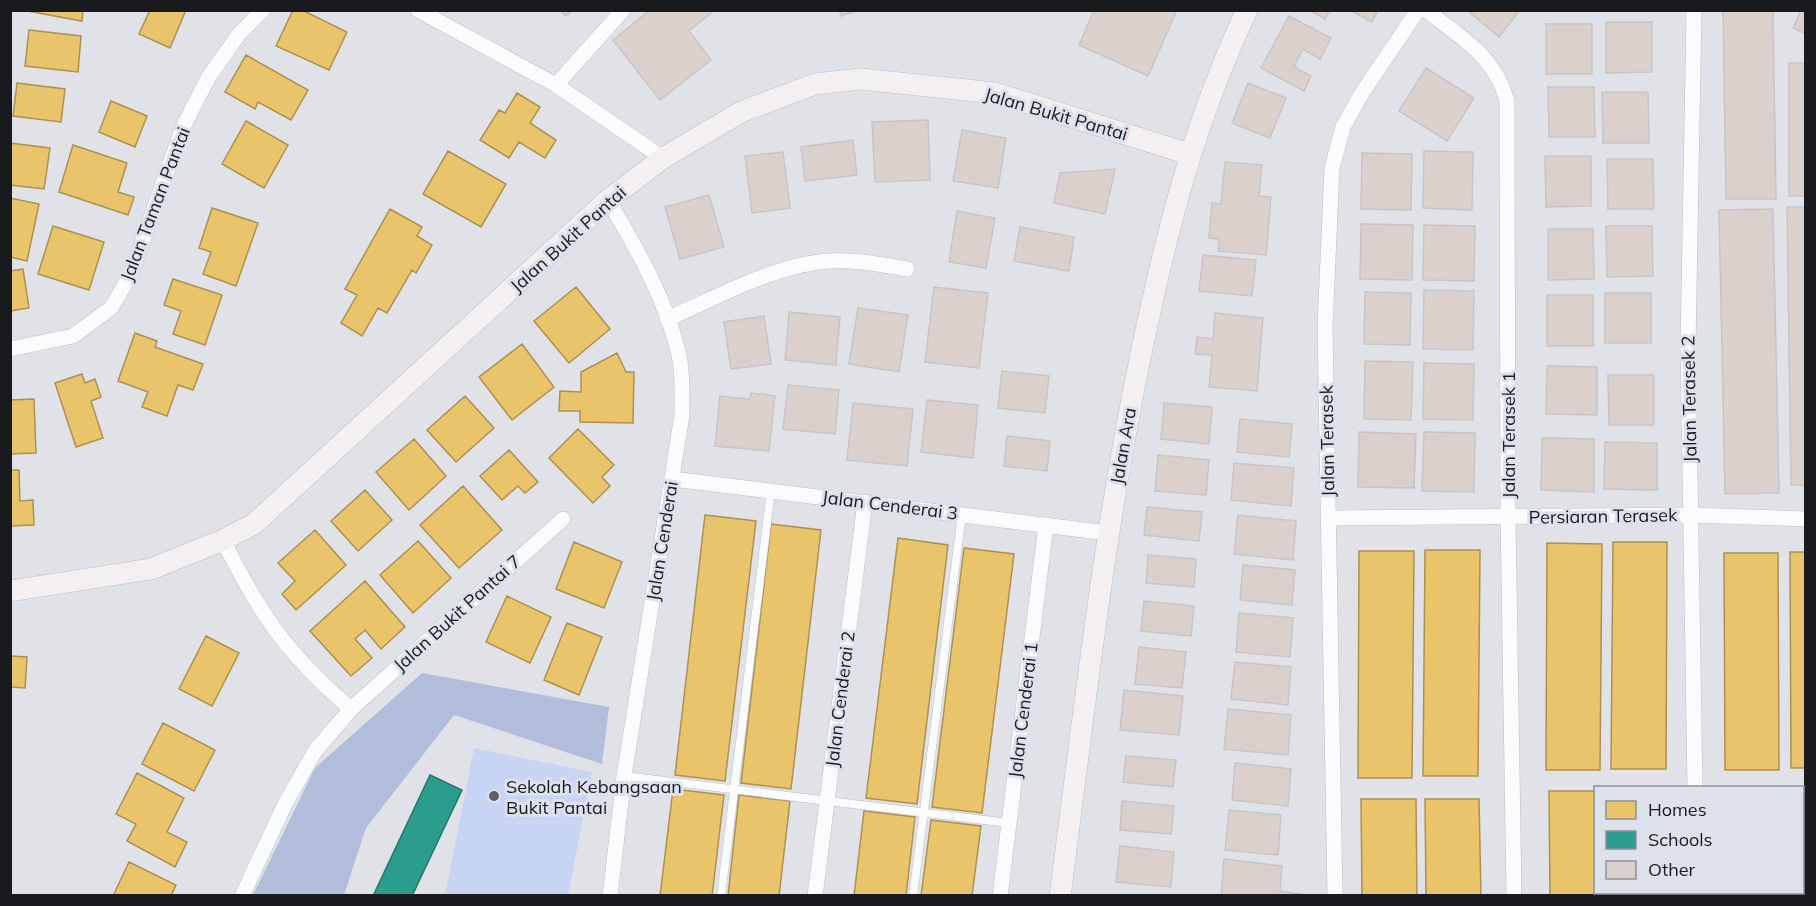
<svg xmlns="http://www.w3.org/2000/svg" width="1816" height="906" font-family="Mulish,sans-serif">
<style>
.green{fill:#c8d4f4}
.forest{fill:#b2bddc}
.homes{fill:#e9c46a;stroke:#ab9153;stroke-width:1.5}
.schools{fill:#2a9d8f;stroke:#25766d;stroke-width:1.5}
.building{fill:#dad0cc;stroke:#c7c5c7;stroke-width:1.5}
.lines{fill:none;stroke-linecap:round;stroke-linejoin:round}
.lane-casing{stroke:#bcbec2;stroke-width:9}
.street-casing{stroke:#bcbec2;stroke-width:16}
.secondary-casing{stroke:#bcbec2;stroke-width:22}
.lane{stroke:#fafbfc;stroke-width:8}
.street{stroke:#fafbfc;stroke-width:15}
.secondary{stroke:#f4eff0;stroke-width:21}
.poi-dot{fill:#5f6065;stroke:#dce1ec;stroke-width:2}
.labels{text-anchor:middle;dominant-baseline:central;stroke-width:6;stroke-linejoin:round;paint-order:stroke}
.street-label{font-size:18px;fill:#191a1e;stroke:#dce1ec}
.poi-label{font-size:18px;fill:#191a1e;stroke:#dce1ec;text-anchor:start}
</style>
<rect width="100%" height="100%" fill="#e0e2e8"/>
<path class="green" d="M474,748L592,772L568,895H445Z"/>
<path class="forest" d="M422,673L609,707L602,764L454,715L366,828L344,895H253L315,768Z"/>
<path class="homes" d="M22,10H83L82,21Z
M150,10H186L170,48L139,34Z
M293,10H302L347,32L329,70L276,46Z
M29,30L81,36L78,72L25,66Z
M246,55L308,90L291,120L258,102L255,109L225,92Z
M17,83L65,89L61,122L13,116Z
M517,93L540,107L530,123L556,140L545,158L519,142L509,158L480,140L499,110L505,113Z
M111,101L147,116L135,147L99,132Z
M246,121L288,145L264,188L222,164Z
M10,143L50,148L44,189L10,185Z
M73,145L127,163L118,192L134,197L128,215L59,192Z
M448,151L506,184L481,227L423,194Z
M10,198L39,204L27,261L10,257Z
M212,208L258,223L236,286L203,274L211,252L199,248Z
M390,209L422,227L417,236L432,245L416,273L412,270L387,313L378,308L362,336L341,323L357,295L345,289Z
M53,226L104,242L89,290L38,274Z
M23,269L29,308L10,311V271Z
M173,279L222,295L205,345L173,334L181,311L164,305Z
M576,287L610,329L569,363L534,321Z
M135,333L157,341L155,347L203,364L193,390L178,385L167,416L142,407L148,392L118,381Z
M522,344L554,387L512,420L479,377Z
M617,353L626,372H634L633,423L580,422V411H559L560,391L581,392V372Z
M82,374L85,383L95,379L101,397L91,401L103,438L76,447L55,383Z
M465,396L494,428L456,462L427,430Z
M34,399L36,453L10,454V400Z
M578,429L614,465L602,477L610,486L593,503L549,458Z
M414,439L446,476L409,510L376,472Z
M509,450L538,482L525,493L518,486L502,500L480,476Z
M10,470H19L20,501L33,500L34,525L10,526Z
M463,486L502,530L459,568L420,525Z
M365,490L392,520L358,551L331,521Z
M705,515L756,521L725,781L675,775Z
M771,524L821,530L791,789L741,783Z
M315,530L346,565L296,610L282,594L295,581L278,563Z
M898,538L948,545L917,804L866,798Z
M418,541L451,578L413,613L380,575Z
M574,542L622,562L604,608L556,589Z
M1613,542H1667L1666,769H1611Z
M1547,543L1602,544L1600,770H1546Z
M964,548L1014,554L982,813L932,807Z
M1425,550H1480L1478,776H1423Z
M1359,551H1414L1412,778H1358Z
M1790,552H1806V768H1791Z
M1724,553H1778L1779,770H1725Z
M365,581L405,627L381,649L365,630L355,639L372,658L351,676L310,631Z
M507,596L551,617L530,663L486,642Z
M567,623L602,637L579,695L544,680Z
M206,636L239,653L212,706L179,689Z
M10,656L27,657L25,688L10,687Z
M163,723L215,750L194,791L142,764Z
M137,773L184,798L167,832L187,842L175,867L127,841L136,824L116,814Z
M673,789L724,795L712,896H660Z
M1549,791H1596V892H1605V896H1550Z
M1802,791H1806V896H1793V892H1802Z
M739,795L790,801L779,896H728Z
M1361,799H1416L1417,896H1362Z
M1425,799H1479L1481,896H1426Z
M864,811L915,817L906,896H854Z
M931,820L981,826L972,896H921Z
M129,862L176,885L171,896H113Z
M1614,892H1669V896H1614Z
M1729,892H1783V896H1729Z"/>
<path class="schools" d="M430,775L462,790L412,896H373Z"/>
<path class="building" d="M560,10H572L566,16Z
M650,10H715L689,31L711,60L660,100L613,40Z
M839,10H859L841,16Z
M1094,10H1177L1148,76L1079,45Z
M1309,10H1330L1325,19Z
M1350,10H1378L1372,22Z
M1467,10H1520L1499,37Z
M1723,10H1773L1776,199H1726Z
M1801,10H1806V34L1793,28Z
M1289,16L1331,38L1320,59L1303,49L1294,67L1311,76L1304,91L1261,68Z
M1606,22H1652V72L1606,73Z
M1546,24H1592V74H1546Z
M1789,63H1806V196H1789Z
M1426,68L1474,98L1447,141L1399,111Z
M1248,83L1286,98L1270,138L1232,123Z
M1548,87H1594L1595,137H1549Z
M1602,92H1648L1649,143H1603Z
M928,120L930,180L875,182L872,122Z
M962,130L1006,138L998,188L953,181Z
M853,140L857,175L805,181L801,147Z
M1424,151L1473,152L1472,210L1423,208Z
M783,152L790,208L752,213L745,156Z
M1362,153L1412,154L1411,210L1361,209Z
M1545,156H1591V206L1546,207Z
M1607,159H1653L1654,209H1608Z
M1225,162L1262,165L1259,196L1271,197L1266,255L1218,251L1219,239L1209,238L1212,203L1221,204Z
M1115,169L1105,214L1054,203L1060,173Z
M709,195L724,247L680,259L665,207Z
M1787,207H1806V485H1791Z
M1773,209L1779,493L1725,494L1719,210Z
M957,211L995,218L986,268L949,262Z
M1361,224L1413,225L1412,280L1360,279Z
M1424,225L1475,226L1474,281L1423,280Z
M1606,226H1652L1653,276L1607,277Z
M1020,227L1074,237L1069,271L1014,261Z
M1548,229H1593L1594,279L1548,280Z
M1203,255L1256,260L1252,296L1199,291Z
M934,287L988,293L979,368L925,362Z
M1424,290L1474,291L1473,350L1423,349Z
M1365,292L1411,293L1410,345L1364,344Z
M1605,293H1651V343H1605Z
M1547,295H1593V346H1547Z
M858,308L908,315L899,372L849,364Z
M789,312L840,317L836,365L785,360Z
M1215,313L1263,318L1257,391L1209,387L1212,355L1195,354L1197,337L1213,339Z
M764,316L771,364L731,369L724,322Z
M1365,361L1413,362L1411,420L1364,419Z
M1424,363L1474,364L1473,420L1423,419Z
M1547,366L1597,367V415L1546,414Z
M1002,371L1049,376L1045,413L998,408Z
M1608,375H1654V425H1609Z
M788,385L839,390L835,434L783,429Z
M751,393L775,396L769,451L715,446L720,396L750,399Z
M927,400L978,405L973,458L921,452Z
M853,403L913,409L907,466L847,460Z
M1164,403L1212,407L1209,444L1161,439Z
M1240,419L1292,424L1289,457L1237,452Z
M1359,432L1416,434L1414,488L1358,487Z
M1424,432L1475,433L1474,492L1422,491Z
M1007,436L1050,441L1047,471L1004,466Z
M1542,438L1594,439V492L1541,490Z
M1605,442L1657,443V490L1604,489Z
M1158,455L1209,460L1206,495L1155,491Z
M1234,463L1294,468L1291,506L1231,500Z
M1147,507L1202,512L1199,541L1144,535Z
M1238,515L1296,521L1293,560L1234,554Z
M1148,555L1196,559L1194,587L1146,583Z
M1243,565L1295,570L1292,605L1240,600Z
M1144,601L1194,606L1191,636L1141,631Z
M1239,613L1293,618L1290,657L1236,652Z
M1139,647L1186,652L1182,688L1135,684Z
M1235,662L1291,667L1288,705L1231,699Z
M1124,690L1183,696L1179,735L1120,730Z
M1228,709L1291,715L1288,755L1224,749Z
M1126,756L1176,760L1173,787L1123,782Z
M1235,763L1291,769L1288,806L1232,800Z
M1122,801L1174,806L1171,834L1120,830Z
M1229,810L1281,815L1278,855L1225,850Z
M1120,846L1174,852L1171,887L1116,882Z
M1224,859L1282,866L1280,891L1314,896H1221Z"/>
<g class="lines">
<defs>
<path id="lane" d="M624,776L1009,823
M721,896L771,490
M913,896L962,514"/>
<path id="street" d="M418,10L556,85L663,158
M1426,10C1462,39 1494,54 1507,101L1508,517L1514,896
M1694,10L1688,347L1695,788
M556,85L623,10
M608,200C637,249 666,299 679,355C683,374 682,396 682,415L624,776L610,896
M667,319C716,298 766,269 819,262C849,258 878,264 907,269
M10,349L73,336L111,308L131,274L183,127L208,78L239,34L263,10
M673,479L1108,533
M1329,518L1691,515L1806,519
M223,540C260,615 287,654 351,709
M1696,892V896
M242,896L285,804L315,751L351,709L563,519
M815,896L865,502
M1000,896L1046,525
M1335,896L1325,327L1332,168L1343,127L1362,93L1418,10"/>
<path id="secondary" d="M10,591L151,569L223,540L254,524L608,200L663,158L741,112L815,84L861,79L995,93L1189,154
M1060,896C1084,713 1104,530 1142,349C1167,230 1194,122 1247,10"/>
</defs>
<use href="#lane" class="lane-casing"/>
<use href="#street" class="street-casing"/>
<use href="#secondary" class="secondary-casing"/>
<use href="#lane" class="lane"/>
<use href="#street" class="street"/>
<use href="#secondary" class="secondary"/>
</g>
<circle class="poi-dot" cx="494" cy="796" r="6"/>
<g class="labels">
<g class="street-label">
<text transform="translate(1056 114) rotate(16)">Jalan Bukit Pantai</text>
<text transform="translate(155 204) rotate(-69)">Jalan Taman Pantai</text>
<text transform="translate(568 239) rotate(-42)">Jalan Bukit Pantai</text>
<text transform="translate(1689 399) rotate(-91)">Jalan Terasek 2</text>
<text transform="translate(1508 435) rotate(-90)">Jalan Terasek 1</text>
<text transform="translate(1327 441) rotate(-91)">Jalan Terasek</text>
<text transform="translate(1123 446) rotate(-80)">Jalan Ara</text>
<text transform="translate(890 505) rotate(7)">Jalan Cenderai 3</text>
<text transform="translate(1603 516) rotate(-1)">Persiaran Terasek</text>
<text transform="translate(662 541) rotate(-81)">Jalan Cenderai</text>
<text transform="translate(457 613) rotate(-42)">Jalan Bukit Pantai 7</text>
<text transform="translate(840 699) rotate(-83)">Jalan Cenderai 2</text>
<text transform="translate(1023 710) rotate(-83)">Jalan Cenderai 1</text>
</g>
<g class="poi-label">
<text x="506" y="786">Sekolah Kebangsaan<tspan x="506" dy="21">Bukit Pantai</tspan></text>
</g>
</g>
<rect width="1816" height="906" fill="none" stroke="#191a1e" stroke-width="24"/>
<rect x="1594" y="786" width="210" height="108" fill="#dce1ec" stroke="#8e919a" stroke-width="1.5"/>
<rect x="1606" y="801" width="30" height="18" fill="#e9c46a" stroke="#8e919a" stroke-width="1.5"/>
<text x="1648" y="816" font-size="18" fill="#191a1e">Homes</text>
<rect x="1606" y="831" width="30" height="18" fill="#2a9d8f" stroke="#8e919a" stroke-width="1.5"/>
<text x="1648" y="846" font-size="18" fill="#191a1e">Schools</text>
<rect x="1606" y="861" width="30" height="18" fill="#dad0cc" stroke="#8e919a" stroke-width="1.5"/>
<text x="1648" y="876" font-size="18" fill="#191a1e">Other</text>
</svg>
